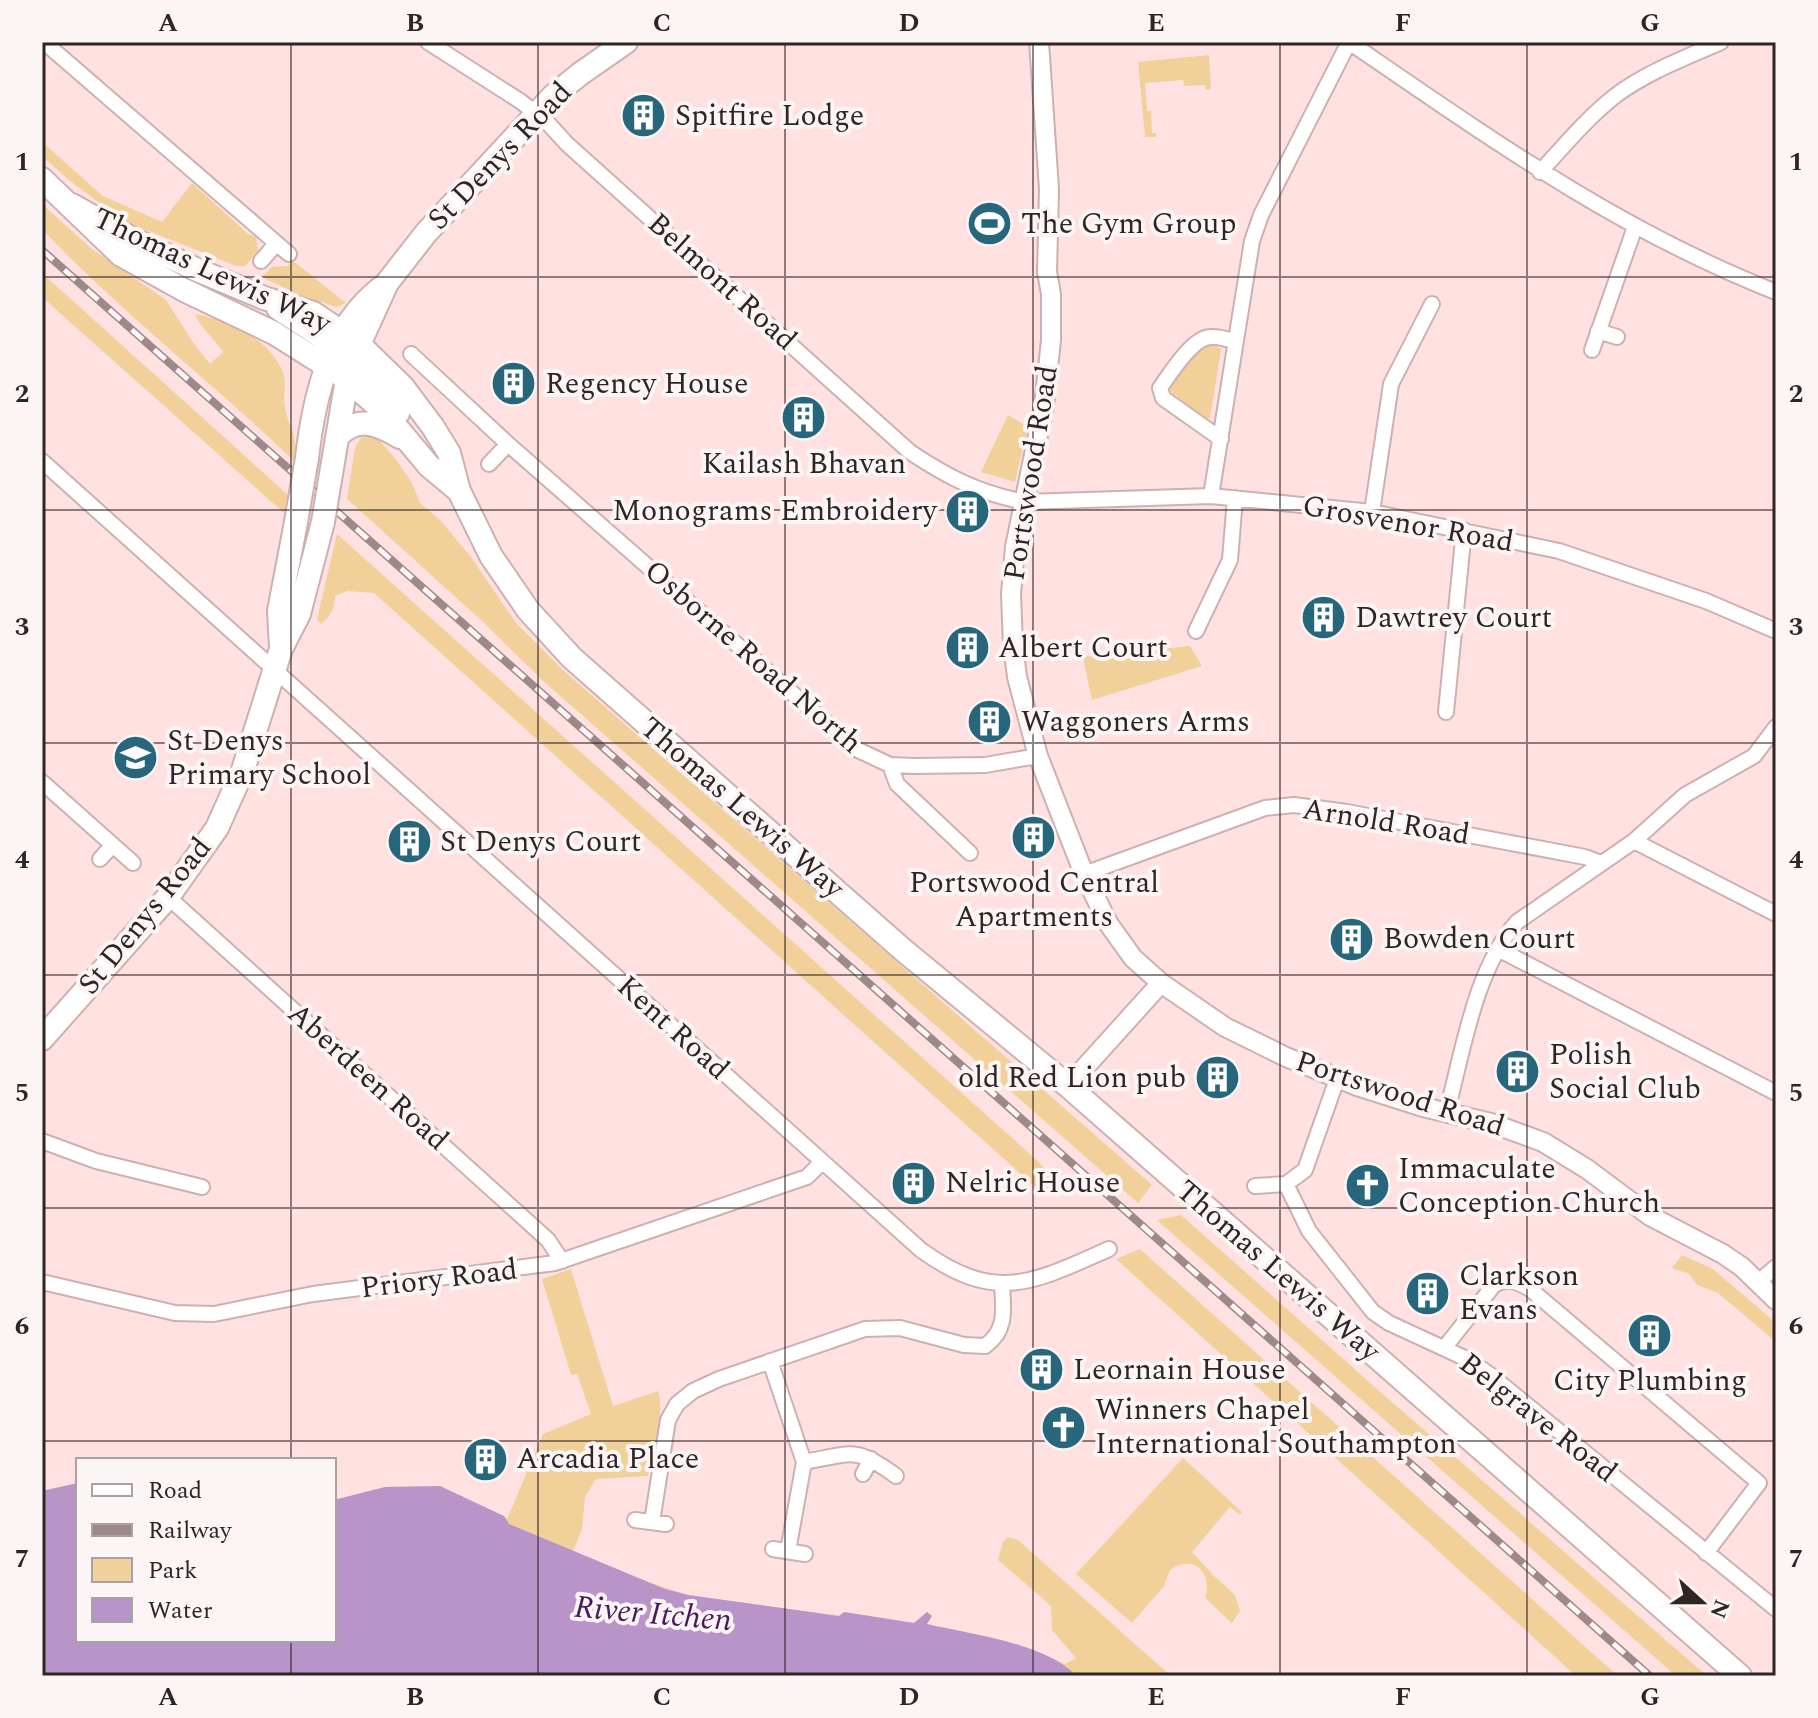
<svg xmlns="http://www.w3.org/2000/svg" width="1818" height="1718" font-family="Spectral,serif">
<style>
.green{fill:#f2d09a}
.water{fill:#b894c8}
.lines{fill:none;stroke-linecap:round;stroke-linejoin:round}
.minor-casing{stroke:#cdb1b1;stroke-width:18}
.tertiary-casing{stroke:#cdb1b1;stroke-width:22}
.primary-casing{stroke:#cdb1b1;stroke-width:26}
.minor{stroke:#fff;stroke-width:14}
.tertiary{stroke:#fff;stroke-width:18}
.primary{stroke:#fff;stroke-width:22}
.rail-casing{stroke:#9d8989;stroke-width:8}
.rail{stroke:#fbf5f5;stroke-width:5;stroke-dasharray:15;stroke-linecap:butt}
.primary-bridge-casing{stroke:#cdb1b1;stroke-width:26;stroke-linecap:butt}
.primary-bridge{stroke:#fff;stroke-width:22}
.grid{fill:none;stroke:#2f2525;stroke-width:2;stroke-opacity:0.55}
.labels{text-anchor:middle;dominant-baseline:central;stroke-width:8;stroke-linejoin:round;paint-order:stroke}
.poi-label{font-size:30px;fill:#2f2525;stroke:#fbf5f5;text-anchor:start}
.street-label{font-size:30px;fill:#2f2525;stroke:#fbf5f5}
.water-label{font-size:32px;font-style:italic;fill:#481a59;stroke:#fbf5f5}
.neatline{fill:none;stroke:#2f2525;stroke-width:3}
.grid-label{font-size:26px;text-anchor:middle;font-weight:bold;fill:#2f2525}
</style>
<rect width="100%" height="100%" fill="#ffe1e1"/>
<path class="green" d="M1209,55L1211,89L1206,90L1205,85L1184,86L1183,80L1145,83L1147,111H1151L1152,133H1156V137H1145L1138,62Z
M42,142L103,196L162,222L192,183L248,234L256,237L258,250L245,266H236L124,221L70,181L42,156Z
M42,204L92,249L166,300L194,344L210,364L223,352C215,339 200,328 195,314C229,321 267,337 282,370C288,382 282,395 285,407C289,432 299,432 294,461C212,382 120,312 42,229Z
M292,260L346,303L336,307L322,302L318,304L262,277L272,267L288,266Z
M42,273L288,495L284,513L42,297Z
M1210,343L1221,349L1211,413L1210,418L1206,419L1170,391C1174,374 1194,350 1210,343Z
M1008,415L1028,427L1015,482L981,472Z
M362,436L377,438L395,458L412,483L420,503L440,520L471,557L516,623L564,671L1152,1185L1138,1203L542,680L482,621L347,499L355,448Z
M337,534L1040,1163L1052,1181L1043,1194L374,593L347,591L335,596C335,608 331,616 321,624L317,619Z
M1190,646L1202,666L1092,700L1083,657Z
M1181,1215L1385,1396L1707,1676H1676L1157,1220Z
M1140,1249L1618,1676H1576L1116,1259Z
M1682,1255L1713,1269L1776,1323V1342L1718,1293L1697,1285L1689,1274L1672,1268Z
M571,1269L613,1406L658,1391C663,1403 658,1427 659,1442L651,1445L648,1476L596,1479L585,1497L582,1529L573,1551L644,1581L688,1595L839,1616L844,1612L914,1623L927,1612L932,1616L927,1624L1032,1650L1065,1664L1076,1658L1052,1630L1051,1606L998,1560L1003,1542L1007,1537L1018,1540L1171,1676H42V1491L78,1483V1640H334V1500L385,1487L440,1486L507,1519L543,1434L591,1414L577,1374L571,1375L542,1279Z
M1183,1458L1242,1512L1240,1515L1230,1507L1192,1552L1212,1574L1235,1595L1240,1611L1232,1623L1205,1598C1213,1573 1194,1553 1170,1570L1164,1586L1132,1623L1076,1574Z"/>
<path class="water" d="M78,1483V1640H334V1500L385,1487L440,1486L504,1516L509,1524L665,1589L688,1595L839,1616L844,1612L914,1623L927,1612L932,1616L927,1624C970,1634 1046,1643 1076,1676H42V1491Z"/>
<g class="lines">
<defs>
<path id="minor" d="M44,42L289,254
M428,42L520,101L546,121L567,144L910,452C949,478 979,493 1025,502L1211,496L1372,512L1559,551L1706,601L1776,631
M1540,172C1564,146 1587,118 1615,96C1647,72 1685,58 1721,42
M261,261L276,244
M1598,331L1617,337
M1592,350L1635,227
M411,354L508,444L856,749L890,765L915,766L985,765L1038,756
M1221,439L1163,398L1160,388C1170,374 1192,338 1210,337C1218,336 1228,340 1236,341
M42,461L921,1250C996,1304 1032,1283 1109,1249
M489,464L508,444
M1211,496L1252,241L1261,215L1349,42C1488,137 1618,230 1776,292
M1372,512L1391,384L1432,304
M1196,631L1230,560L1235,498
M1446,712L1464,530
M890,765L897,784L970,853
M42,782L133,863
M1634,841L1776,914
M100,859L113,845
M1084,874L1265,808L1294,805L1347,812L1585,857L1601,863
M168,897L548,1240L562,1261
M1498,949L1776,1093
M1447,1111C1463,1051 1475,969 1517,922L1634,841L1685,795L1754,756L1776,727
M42,1141L96,1161L202,1187
M1286,1184L1309,1231L1373,1312L1389,1323L1469,1360L1489,1374L1776,1609
M1255,1186L1286,1184L1305,1170L1337,1079
M42,1282L175,1313L214,1314L313,1294L555,1263L807,1177L821,1163
M1758,1282L1776,1267
M1445,1347L1494,1285C1508,1277 1516,1281 1530,1289L1759,1483L1706,1553
M770,1361L804,1462L788,1551
M804,1462C851,1454 854,1445 896,1476
M863,1474L871,1459
M635,1520L666,1524
M652,1522L668,1420L677,1404L693,1391L719,1379L865,1329L900,1328L964,1345L985,1346C1008,1330 1003,1308 1002,1284
M773,1549L805,1554"/>
<path id="tertiary" d="M1039,42L1049,189L1047,272L1051,294V340L1044,406L1015,547L1011,594L1013,645L1017,677L1038,756L1084,874L1108,923L1133,958L1161,983L1225,1027L1286,1057L1357,1086L1423,1107L1491,1123L1543,1142L1587,1169L1650,1216L1723,1254L1742,1267L1776,1300
M1068,1086L1161,983"/>
<path id="primary" d="M42,179L121,255L184,290L274,333L347,379L383,411L429,466L459,491
M72,205L131,238L195,269L264,298L313,313L358,343L403,387L433,427L449,453L459,491L491,556L528,610L572,658L902,949L1068,1086L1740,1676
M278,308C298,323 330,337 341,358
M349,349L353,358L382,389L398,413
M338,436C358,415 378,424 400,437
M307,458C314,396 330,328 381,288
M328,492L347,379L353,358L387,283L426,233L553,96L580,74L626,42
M281,648L279,611L296,522
M42,1039L168,897L217,828L243,770L281,649L299,614L323,522"/>
</defs>
<use href="#minor" class="minor-casing"/>
<use href="#tertiary" class="tertiary-casing"/>
<use href="#primary" class="primary-casing"/>
<use href="#minor" class="minor"/>
<use href="#tertiary" class="tertiary"/>
<use href="#primary" class="primary"/>
<defs>
<path id="rail" d="M42,250L1650,1676"/>
</defs>
<use href="#rail" class="rail-casing"/>
<use href="#rail" class="rail"/>
<defs>
<path id="primary-bridge" d="M296,522L307,458
M323,522L328,492"/>
</defs>
<use href="#primary-bridge" class="primary-bridge-casing"/>
<use href="#primary-bridge" class="primary-bridge"/>
</g>
<path class="grid" d="M291,42V1460M538,42V1676M785,42V1676M1033,42V1676M1280,42V1676M1527,42V1676M42,277H1776M42,510H1776M42,743H1776M42,975H1776M42,1208H1776M42,1441H1776M291,1640V1676"/>
<defs>
<symbol id="building-disc" viewBox="-11 -11 22 22"><circle r="9.5" fill="#27667b" stroke="#fbf5f5"/><path d="M-4-6H4V6H1V3H-1V6H-4ZM-2.5-4.3h1.7v1.8h-1.7ZM.8-4.3h1.7v1.8H.8ZM-2.5-1h1.7V.8h-1.7ZM.8-1h1.7V.8H.8Z" fill="#fff"/></symbol>
<symbol id="stadium-disc" viewBox="-11 -11 22 22"><circle r="9.5" fill="#27667b" stroke="#fbf5f5"/><path d="M0-5a6.5 5 0 1 0 0 10a6.5 5 0 1 0 0-10ZM-3.5-1.8h7v3.6h-7Z" fill="#fff"/></symbol>
<symbol id="school-disc" viewBox="-11 -11 22 22"><circle r="9.5" fill="#27667b" stroke="#fbf5f5"/><path d="M0-5L7-2L0 1L-7-2ZM-4 1L0 2.5L4 1V4Q0 6-4 4Z" fill="#fff"/></symbol>
<symbol id="church-disc" viewBox="-11 -11 22 22"><circle r="9.5" fill="#27667b" stroke="#fbf5f5"/><path d="M-1.2-6h2.4v3.5h3.3v2.4h-3.3V6h-2.4V-.1h-3.3v-2.4h3.3Z" fill="#fff"/></symbol>
</defs>
<g fill-rule="evenodd">
<use href="#building-disc" x="618" y="90" width="51" height="51"/>
<use href="#stadium-disc" x="964" y="198" width="51" height="51"/>
<use href="#building-disc" x="488" y="358" width="51" height="51"/>
<use href="#building-disc" x="778" y="392" width="51" height="51"/>
<use href="#building-disc" x="942" y="486" width="51" height="51"/>
<use href="#building-disc" x="1298" y="592" width="51" height="51"/>
<use href="#building-disc" x="942" y="622" width="51" height="51"/>
<use href="#building-disc" x="964" y="696" width="51" height="51"/>
<use href="#school-disc" x="110" y="732" width="51" height="51"/>
<use href="#building-disc" x="1008" y="812" width="51" height="51"/>
<use href="#building-disc" x="384" y="816" width="51" height="51"/>
<use href="#building-disc" x="1326" y="914" width="51" height="51"/>
<use href="#building-disc" x="1492" y="1046" width="51" height="51"/>
<use href="#building-disc" x="1192" y="1052" width="51" height="51"/>
<use href="#building-disc" x="888" y="1158" width="51" height="51"/>
<use href="#church-disc" x="1342" y="1160" width="51" height="51"/>
<use href="#building-disc" x="1402" y="1268" width="51" height="51"/>
<use href="#building-disc" x="1624" y="1310" width="51" height="51"/>
<use href="#building-disc" x="1016" y="1344" width="51" height="51"/>
<use href="#church-disc" x="1038" y="1402" width="51" height="51"/>
<use href="#building-disc" x="460" y="1434" width="51" height="51"/>
</g>
<g class="labels">
<g class="poi-label">
<text x="675" y="116">Spitfire Lodge</text>
<text x="1021" y="224">The Gym Group</text>
<text x="545" y="384">Regency House</text>
<text x="804" y="464" text-anchor="middle">Kailash Bhavan</text>
<text x="937" y="511" text-anchor="end">Monograms Embroidery</text>
<text x="1355" y="618">Dawtrey Court</text>
<text x="998" y="648">Albert Court</text>
<text x="1021" y="722">Waggoners Arms</text>
<text x="167" y="741">St Denys<tspan x="167" dy="34">Primary School</tspan></text>
<text x="440" y="842">St Denys Court</text>
<text x="1034" y="883" text-anchor="middle">Portswood Central<tspan x="1034" dy="34">Apartments</tspan></text>
<text x="1383" y="939">Bowden Court</text>
<text x="1549" y="1055">Polish<tspan x="1549" dy="34">Social Club</tspan></text>
<text x="1186" y="1078" text-anchor="end">old Red Lion pub</text>
<text x="1398" y="1169">Immaculate<tspan x="1398" dy="34">Conception Church</tspan></text>
<text x="945" y="1183">Nelric House</text>
<text x="1459" y="1276">Clarkson<tspan x="1459" dy="34">Evans</tspan></text>
<text x="1073" y="1370">Leornain House</text>
<text x="1650" y="1381" text-anchor="middle">City Plumbing</text>
<text x="1095" y="1410">Winners Chapel<tspan x="1095" dy="34">International Southampton</tspan></text>
<text x="516" y="1459">Arcadia Place</text>
</g>
<g class="street-label">
<text transform="translate(500 156) rotate(-46)">St Denys Road</text>
<text transform="translate(212 271) rotate(25)">Thomas Lewis Way</text>
<text transform="translate(722 282) rotate(42)">Belmont Road</text>
<text transform="translate(1031 473) rotate(-81)">Portswood Road</text>
<text transform="translate(1408 524) rotate(10)">Grosvenor Road</text>
<text transform="translate(753 657) rotate(41)">Osborne Road North</text>
<text transform="translate(742 808) rotate(41)">Thomas Lewis Way</text>
<text transform="translate(1386 822) rotate(9)">Arnold Road</text>
<text transform="translate(145 916) rotate(-51)">St Denys Road</text>
<text transform="translate(673 1028) rotate(42)">Kent Road</text>
<text transform="translate(368 1077) rotate(42)">Aberdeen Road</text>
<text transform="translate(1400 1094) rotate(18)">Portswood Road</text>
<text transform="translate(1278 1271) rotate(41)">Thomas Lewis Way</text>
<text transform="translate(439 1279) rotate(-7)">Priory Road</text>
<text transform="translate(1538 1418) rotate(38)">Belgrave Road</text>
</g>
<g class="water-label">
<text transform="translate(653 1614) rotate(5)">River Itchen</text>
</g>
</g>
<rect width="1818" height="1718" fill="none" stroke="#fbf5f5" stroke-width="88"/>
<rect x="76" y="1458" width="260" height="184" fill="#fbf5f5" stroke="#a9a2a2" stroke-width="2"/>
<rect x="92" y="1484" width="40" height="12" fill="#ffffff" stroke="#a9a2a2" stroke-width="2"/>
<text x="148" y="1498" font-size="24" fill="#2f2525">Road</text>
<rect x="92" y="1524" width="40" height="12" fill="#9d8989" stroke="#a9a2a2" stroke-width="2"/>
<text x="148" y="1538" font-size="24" fill="#2f2525">Railway</text>
<rect x="92" y="1558" width="40" height="24" fill="#f2d09a" stroke="#a9a2a2" stroke-width="2"/>
<text x="148" y="1578" font-size="24" fill="#2f2525">Park</text>
<rect x="92" y="1598" width="40" height="24" fill="#b894c8" stroke="#a9a2a2" stroke-width="2"/>
<text x="148" y="1618" font-size="24" fill="#2f2525">Water</text>
<g transform="translate(1702 1602) rotate(111)" stroke="#fbf5f5" stroke-width="6" paint-order="stroke">
<path d="M0-6L14 30L0 20L-14 30Z" fill="#2f2525"/>
<text y="-12" font-size="22" font-weight="bold" text-anchor="middle" fill="#2f2525">N</text>
</g>
<rect x="44" y="44" width="1730" height="1630" class="neatline"/>
<g class="grid-label">
<text x="168" y="31">A</text>
<text x="415" y="31">B</text>
<text x="662" y="31">C</text>
<text x="909" y="31">D</text>
<text x="1156" y="31">E</text>
<text x="1403" y="31">F</text>
<text x="1650" y="31">G</text>
<text x="22" y="170">1</text>
<text x="1796" y="170">1</text>
<text x="22" y="402">2</text>
<text x="1796" y="402">2</text>
<text x="22" y="635">3</text>
<text x="1796" y="635">3</text>
<text x="22" y="868">4</text>
<text x="1796" y="868">4</text>
<text x="22" y="1101">5</text>
<text x="1796" y="1101">5</text>
<text x="22" y="1334">6</text>
<text x="1796" y="1334">6</text>
<text x="22" y="1567">7</text>
<text x="1796" y="1567">7</text>
<text x="168" y="1705">A</text>
<text x="415" y="1705">B</text>
<text x="662" y="1705">C</text>
<text x="909" y="1705">D</text>
<text x="1156" y="1705">E</text>
<text x="1403" y="1705">F</text>
<text x="1650" y="1705">G</text>
</g>
</svg>
